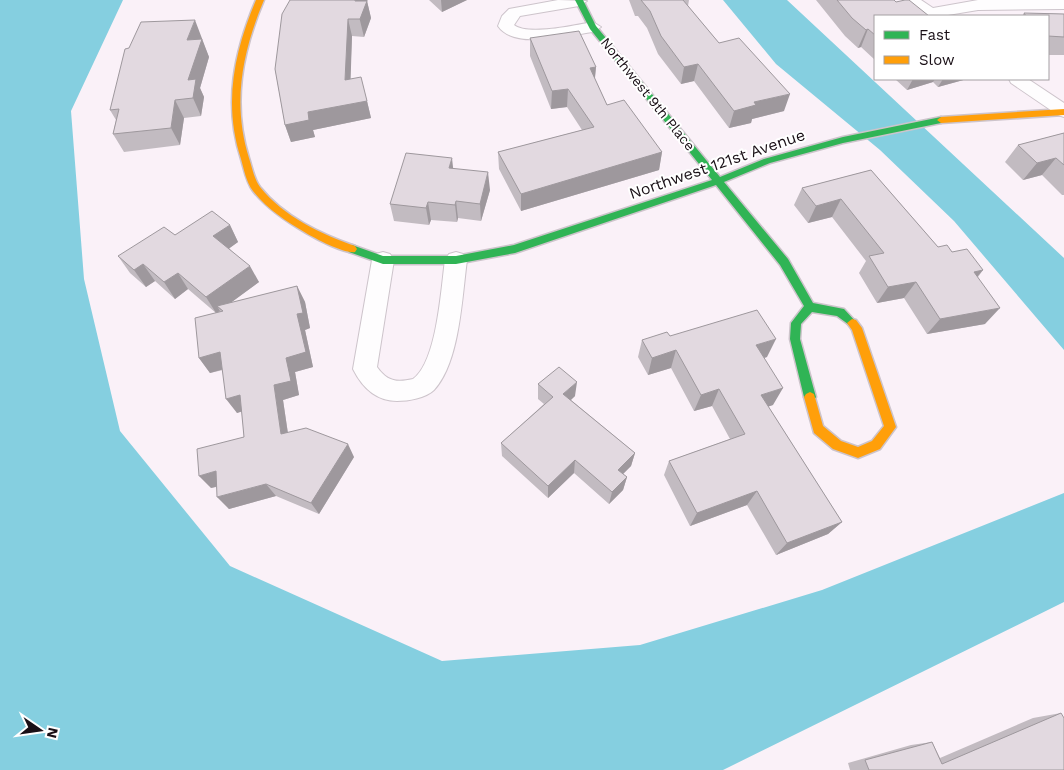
<svg xmlns="http://www.w3.org/2000/svg" width="1064" height="770" font-family="'Work Sans',sans-serif">
<style>
.water{fill:#85cfe0}
.lines{fill:none;stroke-linecap:round;stroke-linejoin:round}
.street-casing{stroke:#cdc4cb;stroke-width:2}
.fast-casing{stroke:#cdc4cb;stroke-width:3}
.slow-casing{stroke:#cdc4cb;stroke-width:3}
.street{fill:#fefdfe;fill-rule:evenodd}
.fast{fill:#30b455;fill-rule:evenodd}
.slow{fill:#ff9f0a;fill-rule:evenodd}
.wall{fill:#c2bbc1}
.shaded-wall{fill:#9e989d}
.building{fill:#e2d9e0;stroke:#9e989d}
.labels{text-anchor:middle;dominant-baseline:central;stroke-width:4;stroke-linejoin:round;paint-order:stroke}
.far-street-label{font-size:14px;fill:#190f16;stroke:#fff}
.street-label{font-size:16px;fill:#190f16;stroke:#fff}
</style>
<rect width="100%" height="100%" fill="#faf1f8"/>
<path class="water" d="M0,0H123L71,111L84,279L120,431L230,566L442,661L640,645L822,590L1064,493V602L723,770H0Z
M723,0H787L1064,258V350L954,221L880,150L776,64Z"/>
<g class="lines">
<defs>
<path id="street" d="M558,0L587,1L579,6L520,16L514,25C528,36 576,25 593,22L601,27L593,32C569,35 514,50 498,26L502,16L509,9Z
M903,0H921L933,8L978,0H1064V9L978,10L942,16H924Z
M1009,79H1028L1064,103V117L1058,115L1011,83Z
M383,252L390,254L394,260L377,367C387,381 396,383 413,379C437,362 441,289 445,260L449,254L456,252L463,254L467,260C462,296 460,362 434,390C426,398 408,401 397,401C376,401 362,387 353,369L372,260L376,254Z"/>
<path id="fast" d="M575,0H583L596,26L720,177L764,159L843,137L941,117L945,120L941,123L843,143L770,163L724,182L788,259L813,303L844,309L857,323L852,327L837,316L812,312L801,324L800,339L816,397L814,400L810,402L806,400L804,397L790,339L791,323L804,306L780,265L716,185L515,253L456,264H383L349,252L347,249L349,246L352,245L383,256H456L514,245L712,180L590,29Z"/>
<path id="slow" d="M256,0H264C242,52 232,104 249,158C252,167 254,179 260,187C284,217 321,234 355,246L357,249L355,252C345,254 316,239 306,233C287,222 267,209 253,191C246,182 244,169 241,159C223,104 234,52 256,0Z
M1064,109V115L941,123L937,120L941,117Z
M852,319L856,320L862,328L896,427L880,449L858,458L833,449L814,433L804,397L806,394L810,392L814,394L823,426L841,441L858,447L872,441L884,426L852,330L847,323Z"/>
</defs>
<use href="#street" class="street-casing"/>
<use href="#fast" class="fast-casing"/>
<use href="#slow" class="slow-casing"/>
<use href="#street" class="street"/>
<use href="#fast" class="fast"/>
<use href="#slow" class="slow"/>
</g>
<path class="wall" d="M429,0H467L442,12Z
M629,0H689L688,6L719,43L784,111L752,119L751,123L729,128L694,81L681,84L658,54L647,28L638,16H635Z
M816,0H894L896,2L875,16V60L861,47L858,48L845,36Z
M367,1L371,18L364,37L352,36L350,79L367,101L371,118L313,130L315,137L291,142L285,125L275,69Z
M1024,13L1064,14V55H1048V16H1022Z
M202,38V40L209,57L200,88L204,97L201,116L184,118L180,145L124,152L113,134L116,120L110,110L129,48Z
M530,38L596,67L595,79L607,105L662,152L659,170L521,211L499,169L498,152L582,130L567,107L551,109L530,56Z
M895,79H967L938,87L933,82L907,90Z
M1064,133V195H1062L1042,175L1023,180L1005,162L1018,145Z
M453,168L490,190L481,221L458,218L457,222L431,220L429,225L394,221L390,204Z
M871,170L938,247L952,252L983,270L978,277L985,324L927,334L904,298L877,303L859,273L866,261L832,217L808,223L794,205L802,188Z
M230,225L238,242L229,248L259,282L230,303L297,286L305,302L310,328L305,330L313,367L295,372L299,395L283,400L288,433L354,457L319,514L276,496L229,509L216,487L211,488L244,437L242,411L237,413L223,370L210,373L199,358L216,313L188,289L175,299L155,281L146,287L130,273L118,256L175,235Z
M642,340L767,357L764,358L773,405L768,406L842,522L828,534L776,555L747,505L690,526L664,475L669,461L730,439L712,406L694,411L671,368L648,375L638,357Z
M538,384L575,396L571,400L635,453L631,466L623,474L627,477L623,490L609,504L574,473L548,498L502,456L501,443L544,404L538,399Z
M1061,713L1064,770H850L848,763L911,745L932,742L940,758L1033,718Z"/>
<path class="shaded-wall" d="M355,0H368L367,1L371,18L364,37Z
M441,0H467L442,12Z
M348,19L352,36L350,98L345,80Z
M195,20L209,57L200,88L204,97L201,116L193,98L188,80L187,40Z
M868,29L861,47L858,48L866,30Z
M698,64L694,81L681,84L684,67Z
M596,67L594,85L590,68Z
M913,79H935L933,82L907,90Z
M943,79H967L938,87Z
M568,89L567,107L551,109L552,91Z
M790,94L784,111L752,119L751,123L729,128L734,111L754,102Z
M175,100L184,118L180,145L171,128Z
M367,101L371,118L313,130L315,137L291,142L285,125L308,112Z
M662,152L659,170L521,211V194Z
M452,158L454,176L449,168Z
M1056,158L1042,175L1023,180L1037,163Z
M488,172L490,190L481,221L480,204Z
M841,199L832,217L808,223L816,206Z
M456,201L458,218L457,222L455,205Z
M428,202L431,220L429,225L426,208Z
M230,225L238,242L223,253L213,236Z
M143,264L155,281L146,287L134,270Z
M250,266L259,282L221,310L217,306L220,311L216,313L206,297Z
M983,270L969,286L974,272Z
M178,273L188,289L175,299L164,282Z
M916,282L904,298L877,303L888,287Z
M297,286L305,302L310,328L305,330L313,367L295,372L299,395L283,400L290,448L281,434L274,385L286,358Z
M1000,308L985,324L927,334L940,319Z
M776,339L767,357L747,363L756,345Z
M676,350L671,368L648,375L652,358Z
M220,352L231,367L210,373L199,358Z
M577,382L575,396L562,408L563,394Z
M783,388L773,405L752,412L761,395Z
M719,389L712,406L694,411L701,395Z
M240,395L250,409L237,413L226,399Z
M348,444L354,457L319,514L311,503Z
M635,453L631,466L615,482L618,470Z
M575,460L574,473L548,498V486Z
M216,471L227,484L211,488L199,476Z
M627,477L623,490L609,504L612,492Z
M266,484L276,496L229,509L217,497Z
M757,491L747,505L690,526L697,513Z
M842,522L828,534L776,555L787,543Z"/>
<path class="building" d="M290,0H355V1H367L360,19H348L345,80L361,77L367,101L308,112L309,120L285,125L275,69L282,14Z
M641,0H683L719,43L739,38L790,94L754,102L756,105L734,111L698,64L684,67L661,36L650,11Z
M837,0H894L896,2L905,0H909L929,16H875V35L868,29L866,30L852,18Z
M1024,13L1064,14V37L1048,36V16H1026Z
M195,20L187,40L202,39L188,80L196,79L193,98L175,100L171,128L113,134L119,109L110,110L125,49L129,48L141,22Z
M579,31L596,67L590,68L607,105L624,100L662,152L521,194L498,152L594,127L568,89L552,91L530,38Z
M1064,133V165L1056,158L1037,163L1018,145Z
M406,153L452,158L449,168L488,172L480,204L456,201L455,205L428,202L426,208L390,204Z
M871,170L938,247L947,245L952,252L967,249L983,270L974,272L1000,308L940,319L916,282L888,287L869,256L884,253L841,199L816,206L802,188Z
M212,211L230,225L213,236L250,266L206,297L178,273L164,282L143,264L134,270L118,256L164,227L175,235Z
M297,286L303,313L297,314L306,352L286,358L291,381L274,385L281,434L306,428L348,444L311,503L266,484L217,497L216,471L199,476L197,449L244,437L240,395L226,399L220,352L199,358L195,318L223,311L217,306Z
M757,310L776,339L756,345L783,388L761,395L842,522L787,543L757,491L697,513L669,461L745,434L719,389L701,395L676,350L652,358L642,340L667,332L670,336Z
M559,367L577,382L563,394L635,453L618,470L627,477L612,492L575,460L548,486L501,443L553,397L538,384Z
M1061,713L1064,718V770H869L865,760L932,742L942,764Z"/>
<g class="labels">
<g class="far-street-label">
<text transform="translate(648 94) rotate(51)">Northwest 9th Place</text>
</g>
<g class="street-label">
<text transform="translate(717 164) rotate(-19)">Northwest 121st Avenue</text>
</g>
</g>
<rect x="874" y="15" width="175" height="65" fill="#ffffff" stroke="#a39fa2"/>
<rect x="884" y="31" width="25" height="8" fill="#30b455" stroke="#a39fa2"/>
<text x="919" y="40" font-size="15" fill="#190f16">Fast</text>
<rect x="884" y="56" width="25" height="8" fill="#ff9f0a" stroke="#a39fa2"/>
<text x="919" y="65" font-size="15" fill="#190f16">Slow</text>
<g transform="translate(40 730) rotate(103)" stroke="#ffffff" stroke-width="4" paint-order="stroke">
<path d="M0-4L9 19L0 12L-9 19Z" fill="#190f16"/>
<text y="-8" font-size="14" font-weight="bold" text-anchor="middle" fill="#190f16">N</text>
</g>
</svg>
